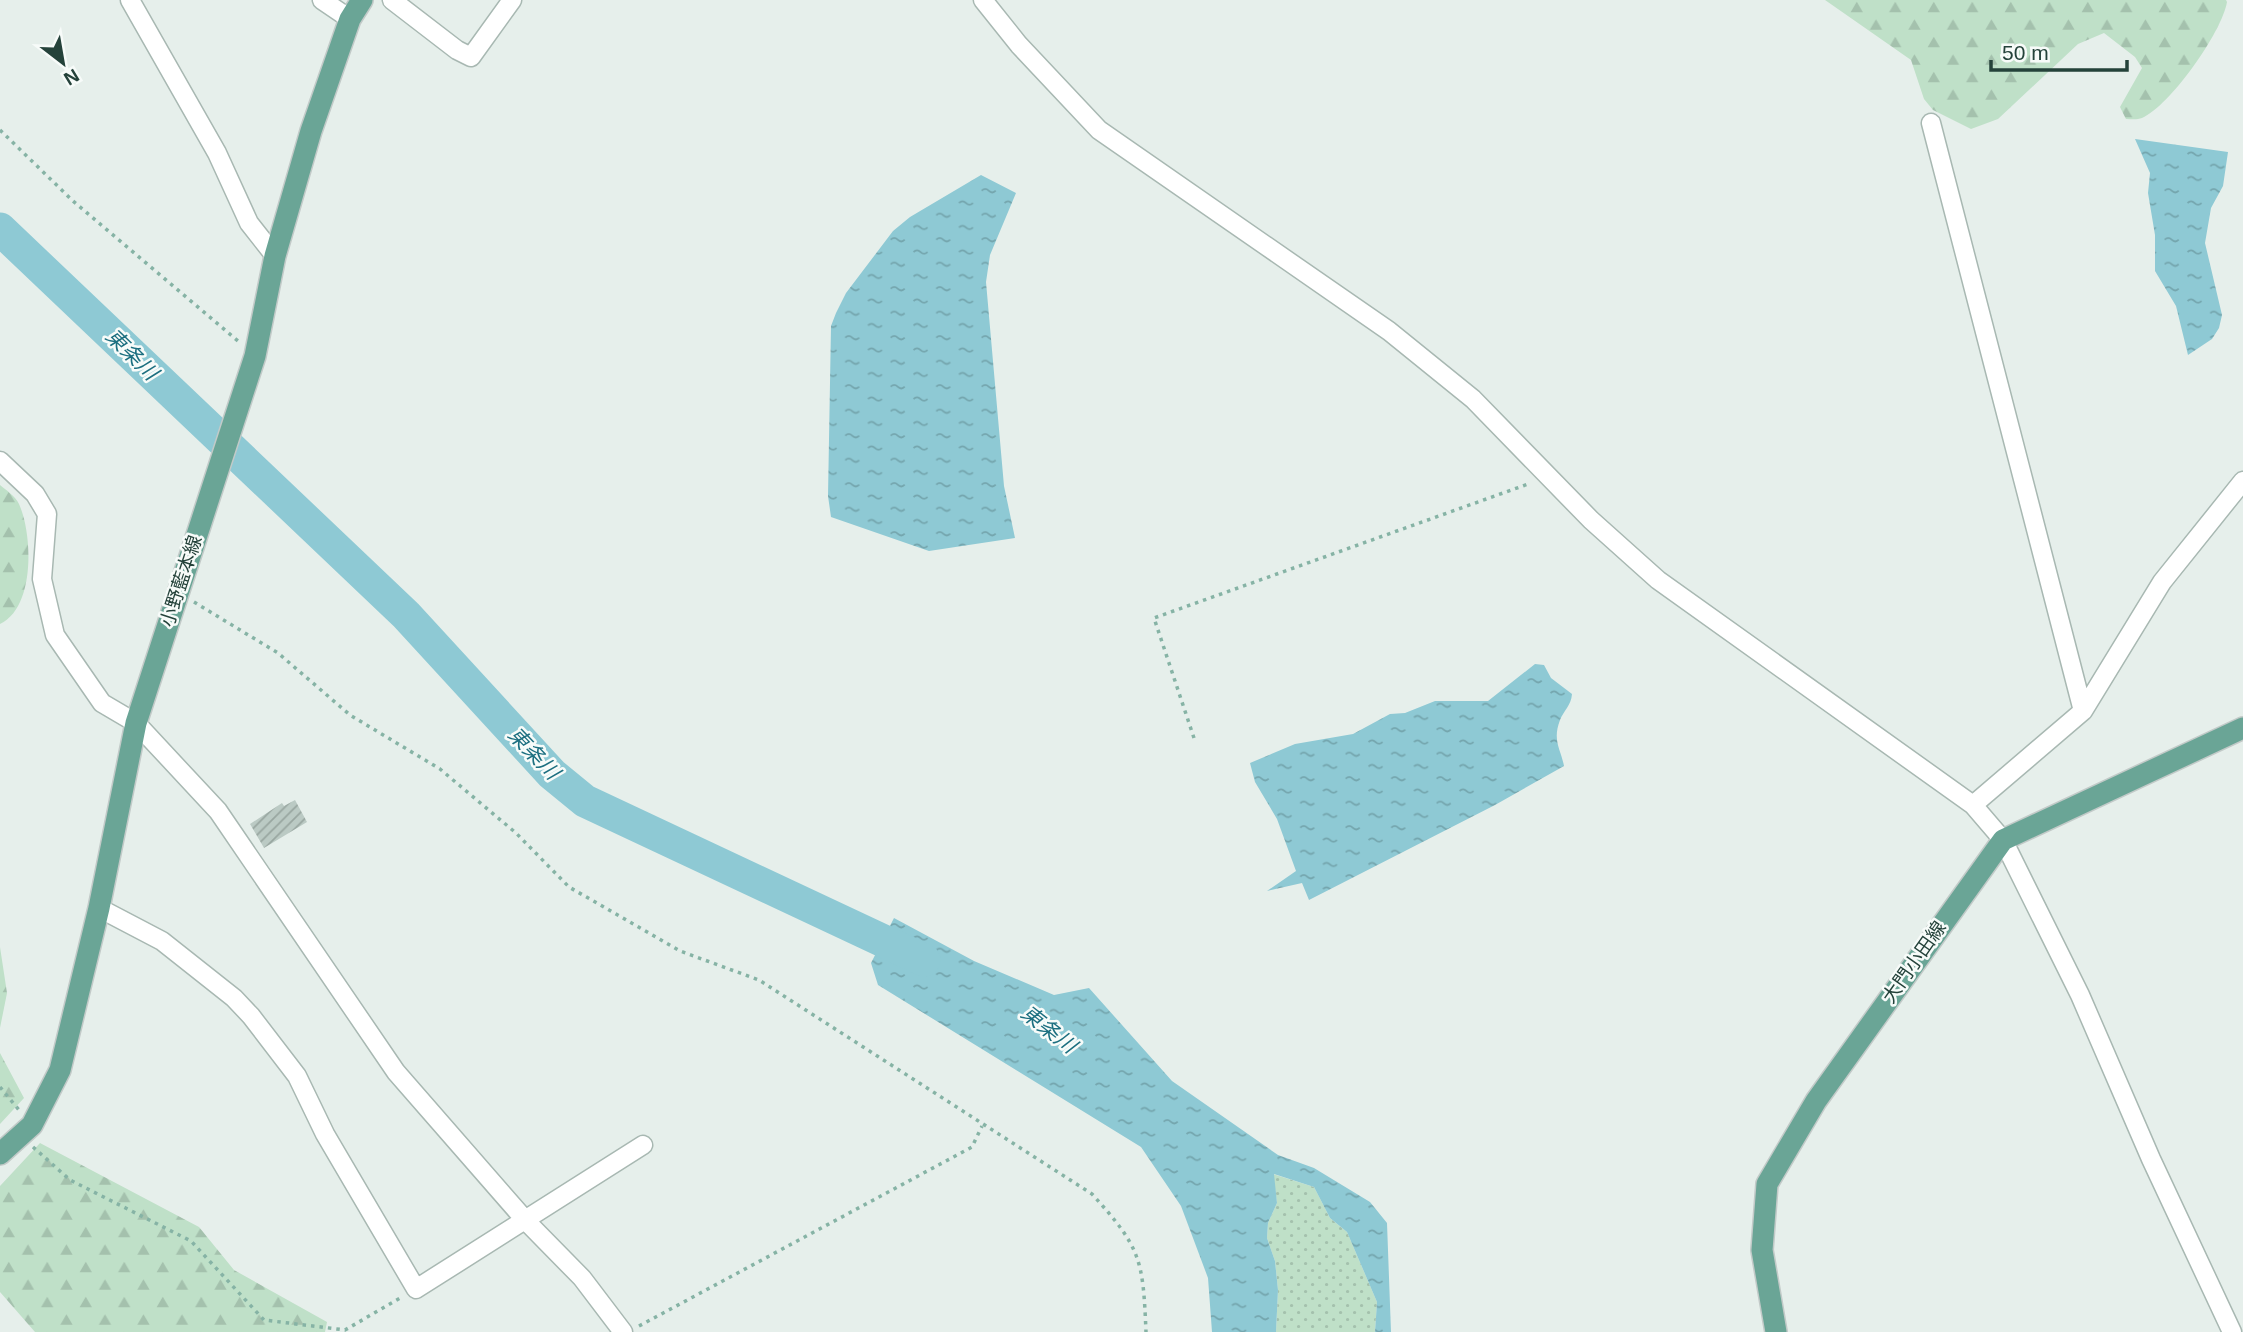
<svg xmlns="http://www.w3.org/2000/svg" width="2243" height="1332" font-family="Arial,'Noto Sans JP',sans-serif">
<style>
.grass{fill:url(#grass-dots)}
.forest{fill:url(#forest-firs)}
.water{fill:url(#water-ripples)}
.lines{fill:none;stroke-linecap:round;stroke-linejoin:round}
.river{stroke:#8ec9d4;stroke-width:33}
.building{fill:url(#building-hatch)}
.minor-casing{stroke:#a8b8b2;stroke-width:21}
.major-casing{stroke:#c2cac8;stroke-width:24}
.path{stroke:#86b3a5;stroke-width:3.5;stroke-dasharray:3.5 5;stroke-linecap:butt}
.minor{stroke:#fff;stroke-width:18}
.major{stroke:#6aa596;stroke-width:21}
.labels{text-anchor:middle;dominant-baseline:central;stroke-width:5;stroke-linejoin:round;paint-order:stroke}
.street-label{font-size:19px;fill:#24423a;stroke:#f7fbf9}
.water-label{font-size:21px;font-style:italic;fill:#1c6f80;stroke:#f7fbf9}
</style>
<defs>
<pattern id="grass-dots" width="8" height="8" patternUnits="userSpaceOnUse" patternTransform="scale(1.75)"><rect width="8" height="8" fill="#bfe0c8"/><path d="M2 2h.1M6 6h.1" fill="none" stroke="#a4c1ad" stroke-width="1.8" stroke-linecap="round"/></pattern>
<pattern id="forest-firs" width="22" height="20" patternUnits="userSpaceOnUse" patternTransform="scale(1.75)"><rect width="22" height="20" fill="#bfe0c8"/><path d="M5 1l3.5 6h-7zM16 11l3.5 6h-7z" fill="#a4c1ad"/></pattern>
<pattern id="water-ripples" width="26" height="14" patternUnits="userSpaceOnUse" patternTransform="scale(1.75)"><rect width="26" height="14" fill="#8ec9d4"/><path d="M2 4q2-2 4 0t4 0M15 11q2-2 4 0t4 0" fill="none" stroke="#74a5ad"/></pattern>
<pattern id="building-hatch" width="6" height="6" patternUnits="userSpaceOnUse" patternTransform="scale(1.75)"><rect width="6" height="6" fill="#bbcac4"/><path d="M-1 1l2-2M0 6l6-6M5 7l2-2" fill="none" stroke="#98a6a0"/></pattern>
</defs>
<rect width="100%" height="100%" fill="#e6efeb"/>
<path class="grass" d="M1273,1174L1314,1187L1330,1218L1347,1232L1377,1302L1375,1332H1276L1278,1290L1275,1261L1267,1238L1268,1223L1277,1203Z"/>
<path class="forest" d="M1825,0H2226L2227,2C2222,32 2170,106 2142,118C2137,120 2131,119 2126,119L2120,107L2142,68L2135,57L2104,33L2078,44L1998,119L1971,129L1933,110L1924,99L1911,60Z
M0,485C6,490 15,496 19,504C33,535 35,608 0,624Z
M0,947L7,993L0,1028Z
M0,1053L24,1098L0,1124Z
M40,1143L199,1227L234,1270L327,1322L325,1332H35L0,1292V1186Z"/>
<path class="water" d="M2135,139L2228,152L2223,186L2211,208L2205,243L2222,315L2219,328L2212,339L2188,355L2176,306L2155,271V235L2148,193L2150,173Z
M981,175L1016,193L990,255L986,282L1004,486L1015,538L929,551L831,517L828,496L831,326L836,313L846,293L893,231L910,217Z
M1535,664L1544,665L1551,678L1572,694C1571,706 1564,710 1560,720C1552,741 1561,749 1564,766L1495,805L1309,900L1302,883L1267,891L1296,871L1277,819L1255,782L1250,763L1295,744L1353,734L1390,714L1405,713L1435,701H1488Z
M894,918L974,961L1054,995L1089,988L1172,1081L1278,1155L1314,1168L1370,1202L1387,1223L1391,1332H1375L1377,1302L1347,1232L1330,1218L1314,1187L1274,1174L1277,1203L1268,1223L1267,1238L1275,1261L1278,1290L1276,1332H1212L1208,1278L1181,1206L1141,1147L878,985L871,963Z"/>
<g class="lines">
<path class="river" d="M0,229L406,615L552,774L585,801L924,960"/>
</g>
<path class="building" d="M295,800L307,822L264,848L250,824L282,803L284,806Z"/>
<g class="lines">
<defs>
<path id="minor" d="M130,0L217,153L249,223L275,256
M322,0L350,19
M392,0L457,50L471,57L512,0
M983,0L1019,45L1099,130L1389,331L1473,399L1591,520L1658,580L1973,805L2003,840L2080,995L2151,1159L2232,1332
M1931,123L2083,711
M0,461L35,494L47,514L42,579L55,635L102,703L136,723L218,811L396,1072L526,1221L582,1278L623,1332
M1973,805L2083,711L2162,582L2243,481
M99,908L162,941L234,998L251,1016L297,1076L325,1134L416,1289L643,1145"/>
<path id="major" d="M0,1154L32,1125L60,1070L99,908L136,723L255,356L275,256L311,131L350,19L362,0
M1776,1332L1762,1250L1767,1184L1816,1101L2003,840L2243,728"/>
</defs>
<use href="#minor" class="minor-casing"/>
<use href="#major" class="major-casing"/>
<path class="path" d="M0,130L73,201L238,341
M194,602L278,653L350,715L440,769L516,833L569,887L680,951L759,980L1092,1194C1141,1248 1143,1259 1146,1332
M1194,738L1154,618L1531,483
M0,1087L19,1110
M33,1147L70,1180L191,1241L264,1320L345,1330L402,1297
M639,1326L972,1147L982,1126"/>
<use href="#minor" class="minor"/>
<use href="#major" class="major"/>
</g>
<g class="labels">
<g class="street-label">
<text transform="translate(181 581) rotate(-72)">小野藍本線</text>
<text transform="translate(1914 962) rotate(-55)">大門小田線</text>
</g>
<g class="water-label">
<text transform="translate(132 354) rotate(44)">東条川</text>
<text transform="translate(534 753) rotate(46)">東条川</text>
<text transform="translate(1049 1029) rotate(38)">東条川</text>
</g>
</g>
<g transform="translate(63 63) rotate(149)" stroke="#f7fbf9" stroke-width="5" paint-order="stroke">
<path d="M0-5L12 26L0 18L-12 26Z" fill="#24423a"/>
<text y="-10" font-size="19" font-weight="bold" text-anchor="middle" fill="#24423a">N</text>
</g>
<path d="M1991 60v10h136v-10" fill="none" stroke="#24423a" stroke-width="3.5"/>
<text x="2002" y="60" font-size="21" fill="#24423a" stroke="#f7fbf9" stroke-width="5" paint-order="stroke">50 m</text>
</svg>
